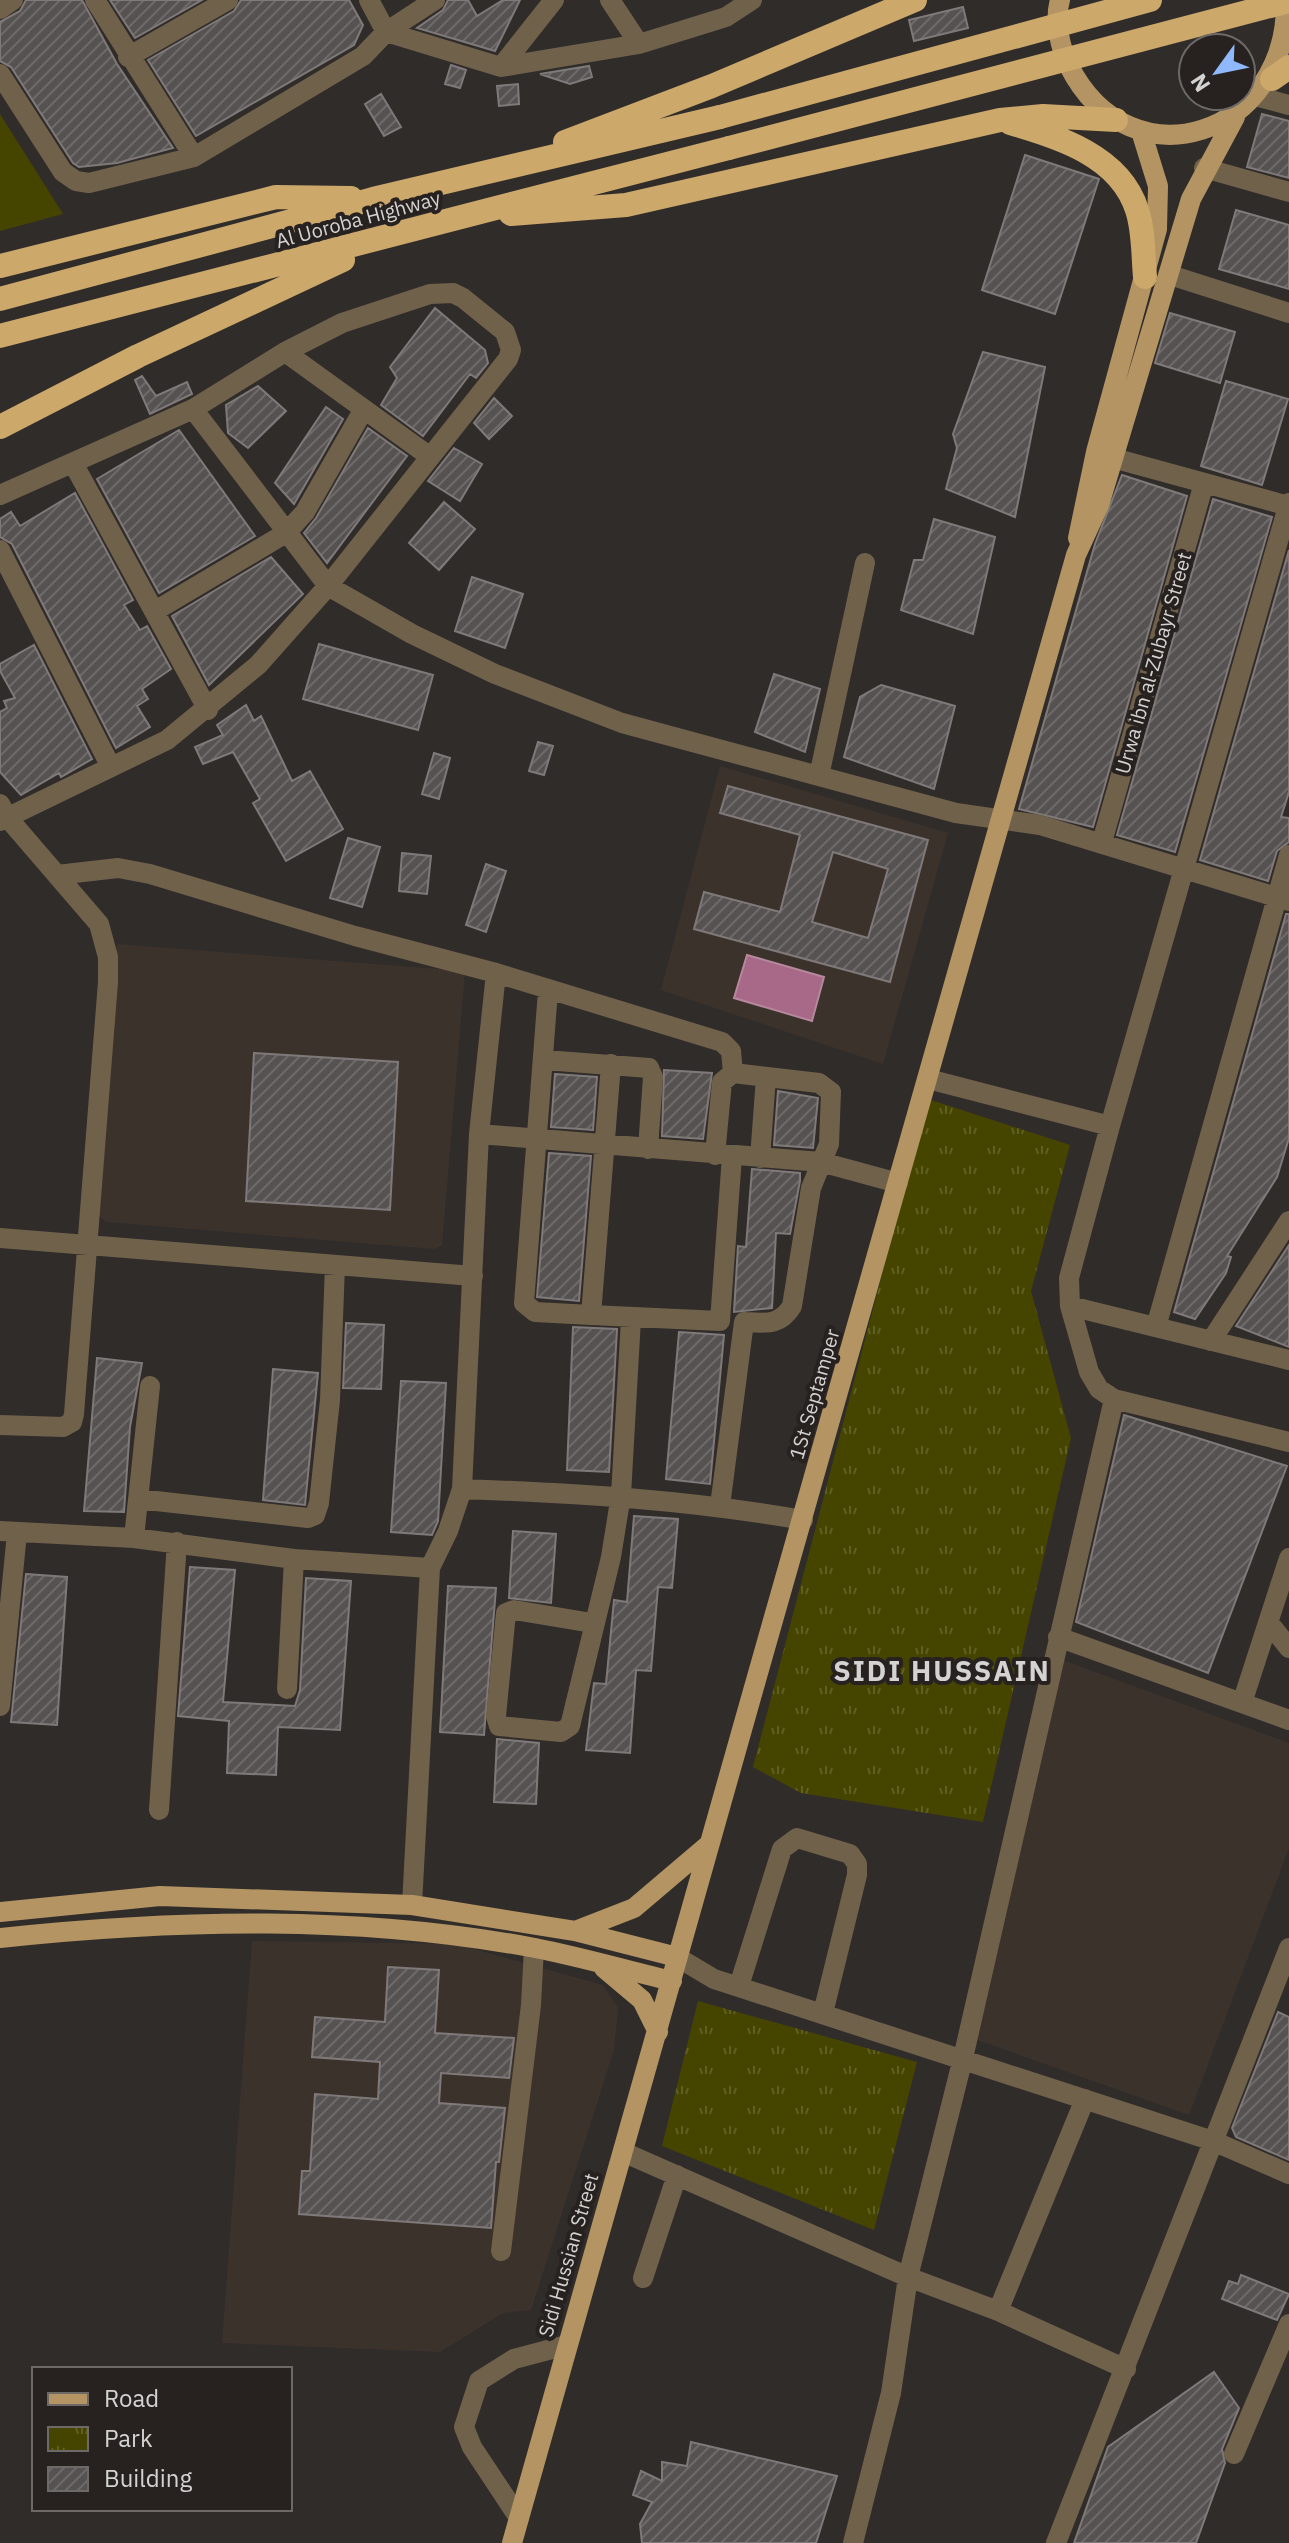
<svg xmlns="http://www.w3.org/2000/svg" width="1289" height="2543" font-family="'IBM Plex Sans',sans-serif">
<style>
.built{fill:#3c322c}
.park{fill:url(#park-tufts)}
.garden{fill:#464500}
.water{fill:#a86887;stroke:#b6889d;stroke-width:2}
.building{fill:url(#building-hatch);stroke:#7f7979;stroke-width:2;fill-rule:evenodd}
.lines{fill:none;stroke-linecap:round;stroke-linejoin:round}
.minor{stroke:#70614a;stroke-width:20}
.major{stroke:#b39462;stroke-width:20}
.highway{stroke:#cda86b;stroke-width:24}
.highway-bridge{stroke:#cda86b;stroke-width:24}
.labels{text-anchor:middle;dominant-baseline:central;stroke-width:8;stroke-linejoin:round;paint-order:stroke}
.street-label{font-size:20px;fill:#d5d3d1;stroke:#272220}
.district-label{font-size:28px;font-weight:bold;letter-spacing:2px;fill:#d5d3d1;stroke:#272220}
</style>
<defs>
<pattern id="park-tufts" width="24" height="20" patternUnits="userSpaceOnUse" patternTransform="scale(2)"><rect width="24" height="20" fill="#464500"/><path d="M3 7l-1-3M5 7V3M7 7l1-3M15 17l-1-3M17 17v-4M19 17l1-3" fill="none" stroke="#605f24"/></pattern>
<pattern id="building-hatch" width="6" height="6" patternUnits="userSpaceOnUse" patternTransform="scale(2)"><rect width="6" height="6" fill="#575252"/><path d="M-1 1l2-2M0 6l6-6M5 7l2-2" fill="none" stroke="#6e6a6a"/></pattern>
</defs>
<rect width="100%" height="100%" fill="#302c2a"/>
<path class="built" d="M720,766L948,833L883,1064L661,990Z
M117,944L465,971L442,1245L435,1249L106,1222L98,1215L94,1207Z
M1057,1658L1289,1743V1848L1189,2115L969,2037Z
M252,1941L456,1944L603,1985L618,2008L614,2050L531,2310L503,2313L440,2352L222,2343Z"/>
<path class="park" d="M928,1099L1070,1145L1031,1291L1071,1438L983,1822L801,1793L753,1767Z
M698,2001L917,2062L874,2230L662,2146Z"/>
<path class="garden" d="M0,114L63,214L0,231Z"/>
<path class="water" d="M747,955L824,977L812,1021L734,998Z"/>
<path class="building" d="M26,0H82L117,64L173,148L117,163L79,167L73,163L11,67L0,61V22L20,11Z
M110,0H202L135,38Z
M241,0H349L363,25L354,45L196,136L148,60L234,11Z
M448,0H468L477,16L503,0H520L495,51L417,28L443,10Z
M963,7L968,28L914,41L909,20Z
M451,65L466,70L460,88L445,84Z
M589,66L592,77L570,84L540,74Z
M518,84L519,104L499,106L497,86Z
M381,94L401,127L384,136L365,104Z
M1262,114L1289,121V178L1247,167Z
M1025,155L1099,179L1055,314L982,290Z
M1236,210L1289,225V289L1219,269Z
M435,308L485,350L488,363L476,378L470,374L423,436L381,405L397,378L390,367Z
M1170,313L1235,332L1220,383L1155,363Z
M983,352L1045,367L1015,517L946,489L957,448L953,434Z
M142,376L156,396L187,382L192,394L150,414L135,380Z
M1226,381L1288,399L1262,485L1201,466Z
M258,386L286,411L248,448L228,433L226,405Z
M494,398L512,416L489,439L474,423Z
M326,407L343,419L294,504L275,483Z
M368,428L407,456L327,563L304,533L316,518Z
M179,430L255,536L159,593L97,479Z
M454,448L482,464L460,501L428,481Z
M1122,475L1187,496L1093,827L1019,809L1095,544Z
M75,493L133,600L124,605L140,630L147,626L171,669L142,689L148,699L137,706L150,727L116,748L12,544L0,537V519L11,512L20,526Z
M1213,499L1272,517L1175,852L1117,835Z
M444,502L475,529L439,570L409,543Z
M934,519L995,537L973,634L901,610L914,560H923Z
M1289,550V792L1281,817L1289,818V842L1277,851L1268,881L1200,860Z
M271,557L303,594L209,685L172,616Z
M472,577L523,594L505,648L455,631Z
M319,644L433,675L418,730L303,699Z
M34,645L92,759L61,777L59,773L21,795L0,772V712L7,708L4,701L15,698L0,671V664Z
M774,674L820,689L805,752L755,732Z
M881,685L955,706L934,789L844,757L860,697Z
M246,705L254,721L261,716L292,781L310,771L343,829L286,861L253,803L260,799L233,752L203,764L195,747L223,735L217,725Z
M538,742L553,746L544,775L529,771Z
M434,753L450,758L439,799L422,794Z
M728,786L928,840L890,982L694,929L704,892L780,912L800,835L720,813ZM833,852L888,869L868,938L812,922Z
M348,838L380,847L362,907L330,898Z
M402,853L431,856L427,894L399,891Z
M486,864L506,871L486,932L466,925Z
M1286,914H1289V1138L1277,1177L1227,1256L1231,1257L1226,1273L1195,1319L1174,1312Z
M254,1053L398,1062L390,1210L246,1201Z
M664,1070L712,1073L703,1139L662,1136Z
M555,1074L597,1077L593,1130L551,1127Z
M778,1091L818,1098L813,1148L774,1145Z
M549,1153L591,1156L579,1301L537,1297Z
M752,1169L800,1173V1181L790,1234L776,1233L772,1308L734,1312L738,1246L746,1247Z
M1289,1245V1347L1236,1326Z
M346,1323L384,1325L381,1389L343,1388Z
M573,1327L617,1329L609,1472L567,1470Z
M679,1332L724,1335L710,1484L666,1479Z
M97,1358L142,1363L130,1427L124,1512L84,1511Z
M273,1369L318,1373L305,1505L263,1500Z
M401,1381L446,1383L438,1521L432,1535L391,1532Z
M1124,1415L1287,1466L1208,1673L1076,1622Z
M634,1516L678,1519L672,1588L658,1587L651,1671L636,1670L630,1753L586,1750L594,1683L606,1684L614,1600L627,1602Z
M513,1531L556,1534L551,1603L509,1598Z
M190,1567L235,1570L223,1702L295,1706L300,1690L306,1578L351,1581L340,1730L278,1727L276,1775L227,1773L229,1721L178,1716Z
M26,1574L67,1577L57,1725L11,1722Z
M448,1586L496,1588L484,1735L440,1732Z
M497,1739L539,1743L536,1804L494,1802Z
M388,1967L439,1970L435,2033L514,2038L509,2078L441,2073L439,2103L505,2108L499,2162H496L491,2228L299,2214L302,2171H310L315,2094L378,2099L380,2062L312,2057L315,2017L385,2022Z
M1278,2012L1289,2017V2160L1236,2137L1232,2128Z
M1241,2275L1289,2294L1277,2320L1222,2299L1229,2281L1238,2284Z
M1214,2372L1239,2408L1222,2449L1225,2463L1196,2543H1074L1108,2447Z
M691,2442L837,2476L816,2543H642L640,2524L652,2502L633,2495L641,2471L662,2481V2462L687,2466Z"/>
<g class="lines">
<path class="minor" d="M95,0L194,157
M369,0L386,32L501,67L639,44L726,17L752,0
M610,0L639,44
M0,9L13,0
M128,57L228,0
M501,67L554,0
M0,74L63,172L76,181L89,183L194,157L363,56L386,32L435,0
M1259,97L1289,105
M1204,168L1289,192
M1170,275L1289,313
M285,352L429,456
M193,409L328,586L412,634L495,674L622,723L956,813L1040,825L1289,901
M1113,458L1289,506
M73,463L208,710
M0,495L193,409L285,352L342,323L430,294L453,293L463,298L505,332L511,350L508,359L328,586L258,665L167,740L0,821
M0,550L111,767
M155,611L286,533L305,512L364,409
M819,776L865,563
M0,804L7,817L99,924L108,957V982L74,1414L72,1422L63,1427L0,1425
M1102,842L1204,483
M57,875L118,868L150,874L355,936L496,973L722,1042L731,1051L733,1073
M548,991L524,1303L535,1312L591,1315
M545,1060L649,1068L653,1077L648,1149
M611,1064L591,1315L720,1321L732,1156
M1110,1126L1289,503
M479,1134L496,973
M715,1155L722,1082L733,1073L819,1083L831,1092L829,1144L811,1188L792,1306C780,1326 766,1323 744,1322L720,1506
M760,1158L766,1077
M0,1238L473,1276
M1070,1306L1289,1360
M1156,1327L1289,855
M1211,1341L1289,1221
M1114,1399L1289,1442
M462,1489C577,1493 689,1500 803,1520
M138,1499L308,1518L315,1515L319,1503L330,1400L335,1265
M0,1531L134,1538L294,1559L430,1568L448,1531L462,1489L479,1134L821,1162L898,1183
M134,1538L150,1386
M592,1623L514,1610L506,1613L496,1716L499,1726L561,1732L570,1726L611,1557L621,1495L631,1319
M1269,1623L1289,1648
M1058,1637L1289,1720
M287,1689L294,1559
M1242,1703L1289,1558
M0,1706L17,1533
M159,1810L177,1542
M412,1905L430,1568
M677,1957L714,1979L1213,2141L1289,2174
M739,1986L782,1849L797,1838L850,1854L857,1864V1875L823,2013
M623,2152L908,2277L998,2311L1126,2369
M501,2251L531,2005L534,1948
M643,2278L677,2175
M998,2311L1085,2099
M1234,2454L1289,2324
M519,2518L472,2447L464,2427L479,2381L514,2359L567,2345
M853,2543L891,2393L908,2277L963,2058L1114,1399L1099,1389L1089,1372L1070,1306L1069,1278L1110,1126L928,1079
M1056,2543L1289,1948"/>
<path class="major" d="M1060,0C1054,20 1060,48 1069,66C1131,188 1289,136 1286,0
M1078,538L1096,452L1157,229L1158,186L1141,131
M0,1912L160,1896L412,1905L575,1931L677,1957
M575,1931L634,1908L707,1846
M0,1938C177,1919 359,1915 535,1948C581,1957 626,1970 672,1981
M604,1968L642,2000L658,2032
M512,2543C696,1879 891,1219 1076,555L1099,505L1191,199L1235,117"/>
<path class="highway" d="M1272,79L1289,67
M1010,123C1059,137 1120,156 1137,210C1144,231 1143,255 1145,277
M565,142L712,86L915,0
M511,214L626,205L1000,120L1043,116L1116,120
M0,266L276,197L351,198
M0,299L373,199L720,117
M0,336L729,148
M0,427L138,356L343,260"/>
<path class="highway-bridge" d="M720,117L1150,0
M729,148L1289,1"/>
</g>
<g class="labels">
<g class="street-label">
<text transform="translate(358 219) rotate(-15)">Al Uoroba Highway</text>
<text transform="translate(1153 663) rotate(-74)">Urwa ibn al-Zubayr Street</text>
<text transform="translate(814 1394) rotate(-74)">1St Septamper</text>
<text transform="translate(568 2255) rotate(-74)">Sidi Hussian Street</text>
</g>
<g class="district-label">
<text x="942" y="1670">SIDI HUSSAIN</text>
</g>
</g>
<rect x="32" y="2367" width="260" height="144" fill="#272220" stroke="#6d6967" stroke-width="2"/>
<rect x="48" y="2393" width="40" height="12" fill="#b39462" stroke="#6d6967" stroke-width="2"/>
<text x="104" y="2407" font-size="24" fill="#d5d3d1">Road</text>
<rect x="48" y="2427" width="40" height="24" fill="url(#park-tufts)" stroke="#6d6967" stroke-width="2"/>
<text x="104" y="2447" font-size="24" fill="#d5d3d1">Park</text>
<rect x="48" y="2467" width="40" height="24" fill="url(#building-hatch)" stroke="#6d6967" stroke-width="2"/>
<text x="104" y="2487" font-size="24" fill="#d5d3d1">Building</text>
<g transform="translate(1217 72) rotate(237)"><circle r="38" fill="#272220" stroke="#6d6967" stroke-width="2"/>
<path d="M0-6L14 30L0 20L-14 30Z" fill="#8fb8fd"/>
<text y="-12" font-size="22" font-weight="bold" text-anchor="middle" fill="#d5d3d1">N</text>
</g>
</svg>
